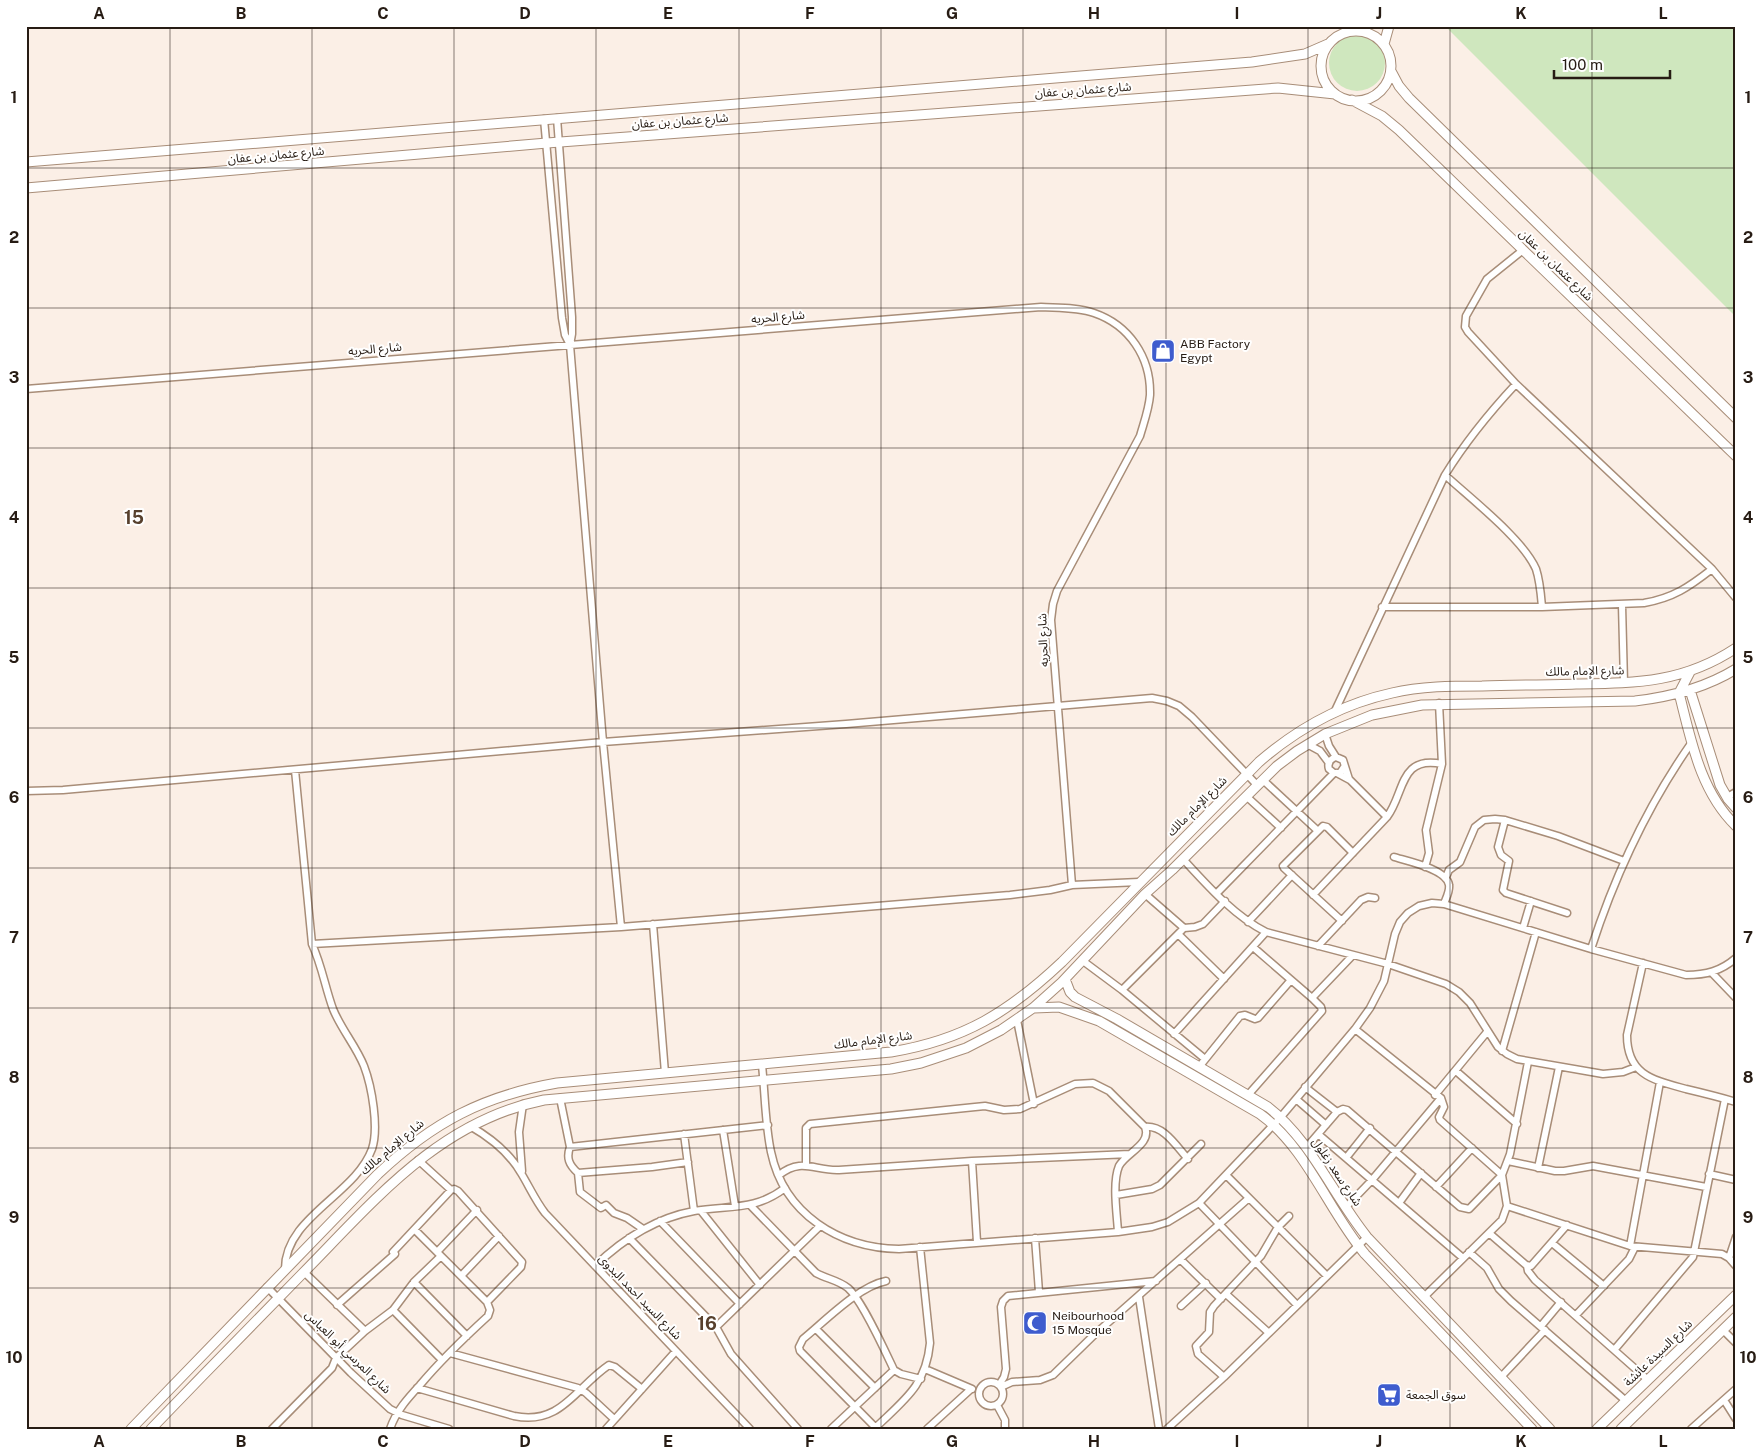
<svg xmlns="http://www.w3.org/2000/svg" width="1762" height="1455" font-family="'Public Sans','Noto Sans Arabic',sans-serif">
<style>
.green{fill:#cfe7be}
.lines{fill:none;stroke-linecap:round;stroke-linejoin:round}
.street-casing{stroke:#a88d78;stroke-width:9}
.secondary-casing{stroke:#a88d78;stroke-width:11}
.street{stroke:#fff;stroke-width:6}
.secondary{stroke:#fff;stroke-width:9}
.grid{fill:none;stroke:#271c14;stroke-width:1;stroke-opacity:0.55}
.labels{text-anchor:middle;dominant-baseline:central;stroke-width:4;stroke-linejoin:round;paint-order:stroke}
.street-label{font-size:12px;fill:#271c14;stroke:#fff}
.poi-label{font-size:12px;fill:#271c14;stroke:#fff;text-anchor:start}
.district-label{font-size:18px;font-weight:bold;fill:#57402d;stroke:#fff}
.neatline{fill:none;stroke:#271c14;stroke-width:2}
.grid-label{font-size:16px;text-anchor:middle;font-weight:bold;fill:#271c14}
</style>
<rect width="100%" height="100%" fill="#fbefe6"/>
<path class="green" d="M1445,26H1736V317Z
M1329 63a28 28 0 1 1 56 0a28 28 0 1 1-56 0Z"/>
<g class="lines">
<defs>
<path id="street" d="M557,118L572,317V334L570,345
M1516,384L1468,332L1465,327L1466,316L1487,279L1523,250
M26,389L1041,307C1058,308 1077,307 1094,313C1129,325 1151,357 1150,395C1149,409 1144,422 1140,436L1057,591L1053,604L1051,620L1072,885L1050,890L1010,895L621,927
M1445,475C1470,498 1523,539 1536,569C1540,581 1541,595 1542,607
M1622,605L1624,683
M1382,607H1542L1644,603C1673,598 1689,587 1712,569
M1334,713L1445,475C1466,441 1489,413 1516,384L1712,569L1736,598
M1325,734L1329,746L1336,757
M1307,744L1320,751L1329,763
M1344,767L1340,773H1334L1329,769C1327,763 1330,759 1336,757L1343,760L1349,779
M295,770L312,944L621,927L603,742L570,345L565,335L562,318L544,119
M1337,773L1350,780L1387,817
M1263,780L1318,831
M26,791L63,790L603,742L846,724L1152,698L1167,701L1179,706L1192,717L1257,785
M1246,796L1281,828
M1727,797L1736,792
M1505,820L1498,847L1501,855L1509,861L1503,890L1506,893L1567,913
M1394,857C1407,861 1447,869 1449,885C1450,891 1446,898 1444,904
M1183,859C1207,885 1234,916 1266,932L1388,964L1446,984L1459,992L1470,1003L1498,1047L1507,1054L1517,1059L1603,1074L1623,1072L1636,1067
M1425,867L1429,853L1426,830L1442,764L1439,703
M1446,877L1449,870L1460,862L1475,827L1484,820L1495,819L1505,820L1558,836L1624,861
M1072,885L1139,882
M1217,893L1334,773
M1145,894L1184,928
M1313,895L1387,817C1405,793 1399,755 1442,764
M1342,921L1284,868L1283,866L1323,826L1327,827L1353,853
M1248,922L1292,875
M653,924L665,1073
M1523,928L1531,901
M1178,934L1224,979
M1318,946L1361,900L1368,897L1375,898
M1591,949C1615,875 1647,806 1692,742
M1083,961L1122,990L1205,1059
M1643,963L1627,1035C1627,1075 1653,1080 1686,1089C1703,1093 1719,1097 1736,1102
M1712,973L1736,998
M1122,990L1184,928L1195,927L1203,924L1225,901
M1312,998L1353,955
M1017,1020L1034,1104
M1355,1029L1441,1098L1444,1107L1439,1117L1440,1120L1502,1175L1507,1206L1502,1220L1424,1297
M1174,1034L1266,932
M1502,1051L1536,932
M762,1065C765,1093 765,1124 771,1152C784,1214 839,1248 899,1249L1118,1232L1152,1227L1168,1222L1199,1203L1280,1118L1355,1029L1370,1008L1384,981L1395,934L1400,922L1408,913L1419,906L1432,903L1444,904L1591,949L1686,975C1706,975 1721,971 1736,958
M1199,1067L1240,1016L1245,1015L1255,1019L1258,1018L1291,980
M1456,1071L1517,1124
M1305,1087L1337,1112L1343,1109L1347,1110L1460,1207L1469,1209L1502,1175L1510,1154L1528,1062
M1248,1095L1322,1011L1321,1007L1312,998L1253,947
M1435,1095L1487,1032
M560,1098L570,1147C566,1158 569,1165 578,1173L580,1192L601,1208L606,1205L614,1213L627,1218L643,1229
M1296,1099L1326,1125
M470,1126C491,1138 509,1152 521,1173C529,1186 535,1200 545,1213L750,1429
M1145,1127C1164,1125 1176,1146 1188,1159
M723,1130L735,1206
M684,1134L694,1211
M1318,1134L1463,1258
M570,1147L768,1125
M1306,1148L1337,1112
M1346,1158L1370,1128
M418,1160L451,1190L454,1189L458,1191L522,1262L521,1267L487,1302
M972,1161L977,1242
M1508,1161L1555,1171H1564L1593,1166L1706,1187
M806,1165V1128L810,1124L975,1107L985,1106L1004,1110L1020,1109L1075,1084L1093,1083L1109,1091L1145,1127C1152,1144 1126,1153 1119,1166C1112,1183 1117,1214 1118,1232
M1538,1168L1559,1067
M522,1171L519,1132L523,1104
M578,1173L652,1167L688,1162
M1709,1174L1736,1180
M779,1175C802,1157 814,1171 839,1170L972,1161L1130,1154
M1226,1175L1327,1276
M1436,1187L1472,1148
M1116,1195L1152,1189L1160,1185L1201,1144
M1199,1203L1297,1305
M1399,1203L1421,1173
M750,1205L816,1273C827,1279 838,1280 848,1288C862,1300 885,1351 894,1370L901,1374L921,1379
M1507,1206L1630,1246L1722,1254L1729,1258L1736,1266
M1345,1208L1372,1180L1441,1098
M701,1211L760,1285
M660,1221L740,1304
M1489,1233L1526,1265L1531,1266L1567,1225
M629,1238L716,1327L731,1354L798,1429
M1035,1238L1039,1292
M1552,1243L1604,1286
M1630,1246L1660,1082
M437,1252L477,1210
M1469,1252L1487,1268L1499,1289L1511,1301L1626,1401
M1729,1258L1736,1237
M1180,1259L1221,1299
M595,1266C623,1239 656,1218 694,1211C730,1205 755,1211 785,1188
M1527,1266L1528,1271L1535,1280L1648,1380
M285,1269C285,1217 355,1195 372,1149C379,1128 372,1087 364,1066C356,1046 341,1029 333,1009C325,987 322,966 312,944
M304,1272L365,1331
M461,1276L499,1236
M414,1282L467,1336
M267,1287L351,1373L390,1409L402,1415L449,1429
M1226,1294L1269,1333
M1139,1297L1159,1429
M337,1305L395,1254L393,1252L451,1190
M1181,1306L1206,1283
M393,1310L442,1360
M1576,1315L1629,1259L1635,1247
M1541,1326L1561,1302
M716,1327L820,1226
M816,1329L875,1388
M1723,1330L1736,1343
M1615,1349L1693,1257L1725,1099
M450,1353L578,1388L586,1393L614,1419
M925,1369L972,1389
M1224,1377L1198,1354L1196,1346L1209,1332L1210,1312L1214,1306L1261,1256L1278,1227L1289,1216
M1501,1377L1545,1330
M979 1394a12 12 0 1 1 24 0a12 12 0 1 1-24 0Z
M999,1385L1004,1377L1006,1369L1001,1307L1003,1301L1008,1296L1156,1281
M1001,1387L1012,1382L1040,1380L1053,1375L1094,1335L1249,1198
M417,1388L514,1416C561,1426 576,1387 609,1365L615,1367L642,1389
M1724,1400L1736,1419
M997,1405L1005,1420V1429
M272,1429L332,1368L336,1358L365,1331L393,1310L414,1282L441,1256
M390,1429C396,1411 408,1398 420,1385C441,1360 464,1338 488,1316L490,1310L487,1302L415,1230
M606,1429L676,1351
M831,1429L894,1370
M874,1429C904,1400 926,1386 930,1343L920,1247
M877,1429L800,1351L799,1347L803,1339C825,1321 859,1286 886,1281
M927,1429L971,1389
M1167,1429L1224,1377L1367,1237
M1691,1429L1736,1389"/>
<path id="secondary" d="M1321 66a35 35 0 1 1 70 0a35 35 0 1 1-70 0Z
M1384,44L1389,26
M1391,71L1399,86L1409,98L1736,418
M1352,100L1382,116L1399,130L1736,456
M26,162L1252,62L1305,54L1328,44
M26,188L547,143L1278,88L1335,94
M1690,672L1679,693C1691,740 1700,791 1736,826
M1690,690L1720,785L1728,799L1736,808
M1065,979L1070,992L1075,997L1117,1019L1268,1107C1311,1140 1333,1195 1367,1237L1550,1429
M1034,1008L1059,1007L1099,1021L1260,1114C1307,1148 1328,1210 1365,1254L1532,1429
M131,1429L378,1174C433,1122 483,1096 557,1083L891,1052C964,1040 1009,1012 1062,962L1259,762C1297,729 1342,704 1392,693C1421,686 1452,686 1482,686C1513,685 1545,685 1576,684C1637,683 1683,683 1736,648
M151,1429C201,1377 252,1325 302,1274C374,1201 439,1121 544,1100L891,1069L921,1063L966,1048L1001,1030L1033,1008L1062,982L1145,894L1172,870L1277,766L1297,751L1325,734L1372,715L1422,705L1635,701C1670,697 1705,688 1736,669
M1597,1429L1736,1295
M1621,1429L1736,1317"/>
</defs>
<use href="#street" class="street-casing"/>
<use href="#secondary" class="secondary-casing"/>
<use href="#street" class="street"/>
<use href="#secondary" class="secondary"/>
</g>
<path class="grid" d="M170,26V1429M312,26V1429M454,26V1429M596,26V1429M739,26V1429M881,26V1429M1023,26V1429M1166,26V1429M1308,26V1429M1450,26V1429M1592,26V1429M26,168H1736M26,308H1736M26,448H1736M26,588H1736M26,728H1736M26,868H1736M26,1008H1736M26,1148H1736M26,1288H1736"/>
<defs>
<symbol id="shop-square" viewBox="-11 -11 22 22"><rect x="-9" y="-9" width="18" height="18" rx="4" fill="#3e5cce" stroke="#fff"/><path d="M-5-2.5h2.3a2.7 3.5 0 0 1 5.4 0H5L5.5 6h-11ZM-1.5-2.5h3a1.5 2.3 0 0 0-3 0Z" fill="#fff"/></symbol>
<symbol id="mosque-square" viewBox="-11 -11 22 22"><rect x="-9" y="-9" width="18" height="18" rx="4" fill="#3e5cce" stroke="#fff"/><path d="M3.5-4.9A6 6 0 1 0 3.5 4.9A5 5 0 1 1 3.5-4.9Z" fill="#fff"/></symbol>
<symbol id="supermarket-square" viewBox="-11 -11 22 22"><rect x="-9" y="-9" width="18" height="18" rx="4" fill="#3e5cce" stroke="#fff"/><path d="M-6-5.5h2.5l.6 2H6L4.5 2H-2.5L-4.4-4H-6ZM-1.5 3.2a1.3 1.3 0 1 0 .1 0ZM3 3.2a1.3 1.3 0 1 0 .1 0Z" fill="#fff"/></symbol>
</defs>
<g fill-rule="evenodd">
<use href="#shop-square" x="1149" y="337" width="28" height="28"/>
<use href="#mosque-square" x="1021" y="1309" width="28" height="28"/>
<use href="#supermarket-square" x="1375" y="1381" width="28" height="28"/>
</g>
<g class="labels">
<g class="street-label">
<text transform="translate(1083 90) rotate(-4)">شارع عثمان بن عفان</text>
<text transform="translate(680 121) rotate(-4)">شارع عثمان بن عفان</text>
<text transform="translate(276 155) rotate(-5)">شارع عثمان بن عفان</text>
<text transform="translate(1556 265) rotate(44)">شارع عثمان بن عفان</text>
<text transform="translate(778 317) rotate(-5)">شارع الحريه</text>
<text transform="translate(375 349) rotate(-5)">شارع الحريه</text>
<text transform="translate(1043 640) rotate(-92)">شارع الحريه</text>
<text transform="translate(1585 671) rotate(-1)">شارع الإمام مالك</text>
<text transform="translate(1197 806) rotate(-45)">شارع الإمام مالك</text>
<text transform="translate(873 1040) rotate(-7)">شارع الإمام مالك</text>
<text transform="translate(392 1147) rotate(-40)">شارع الإمام مالك</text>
<text transform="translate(1337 1172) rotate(56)">شارع سعد زغلول</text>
<text transform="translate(640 1297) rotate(46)">شارع السيد احمد البدوى</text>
<text transform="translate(348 1352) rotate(44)">شارع المرسي أبو العباس</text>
<text transform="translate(1658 1353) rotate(-44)">شارع السيدة عائشة</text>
</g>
<g class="poi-label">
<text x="1180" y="344">ABB Factory<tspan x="1180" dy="14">Egypt</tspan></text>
<text x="1052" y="1316">Neibourhood<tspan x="1052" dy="14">15 Mosque</tspan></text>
<text x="1406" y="1395">سوق الجمعة</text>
</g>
<g class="district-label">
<text x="134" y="517">15</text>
<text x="707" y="1323">16</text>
</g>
</g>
<rect width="1762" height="1455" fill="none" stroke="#ffffff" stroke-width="55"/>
<path d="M1554 70v8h116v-8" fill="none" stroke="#271c14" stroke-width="2.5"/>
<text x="1562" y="70" font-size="15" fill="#271c14" stroke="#ffffff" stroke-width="4" paint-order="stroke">100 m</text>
<rect x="28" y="28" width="1706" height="1400" class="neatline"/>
<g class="grid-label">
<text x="99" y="19">A</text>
<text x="241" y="19">B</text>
<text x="383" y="19">C</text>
<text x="525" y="19">D</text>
<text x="668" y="19">E</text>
<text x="810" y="19">F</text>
<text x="952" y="19">G</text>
<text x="1094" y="19">H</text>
<text x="1237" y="19">I</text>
<text x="1379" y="19">J</text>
<text x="1521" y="19">K</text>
<text x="1663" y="19">L</text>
<text x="14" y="103">1</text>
<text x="1748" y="103">1</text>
<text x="14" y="243">2</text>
<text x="1748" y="243">2</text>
<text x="14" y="383">3</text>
<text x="1748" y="383">3</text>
<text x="14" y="523">4</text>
<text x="1748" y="523">4</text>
<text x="14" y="663">5</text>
<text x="1748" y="663">5</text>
<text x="14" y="803">6</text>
<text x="1748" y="803">6</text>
<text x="14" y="943">7</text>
<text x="1748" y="943">7</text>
<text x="14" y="1083">8</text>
<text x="1748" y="1083">8</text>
<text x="14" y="1223">9</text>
<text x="1748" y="1223">9</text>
<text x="14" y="1363">10</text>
<text x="1748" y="1363">10</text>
<text x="99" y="1447">A</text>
<text x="241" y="1447">B</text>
<text x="383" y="1447">C</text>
<text x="525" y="1447">D</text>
<text x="668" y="1447">E</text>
<text x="810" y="1447">F</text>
<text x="952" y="1447">G</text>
<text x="1094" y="1447">H</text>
<text x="1237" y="1447">I</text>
<text x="1379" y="1447">J</text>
<text x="1521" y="1447">K</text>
<text x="1663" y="1447">L</text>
</g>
</svg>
